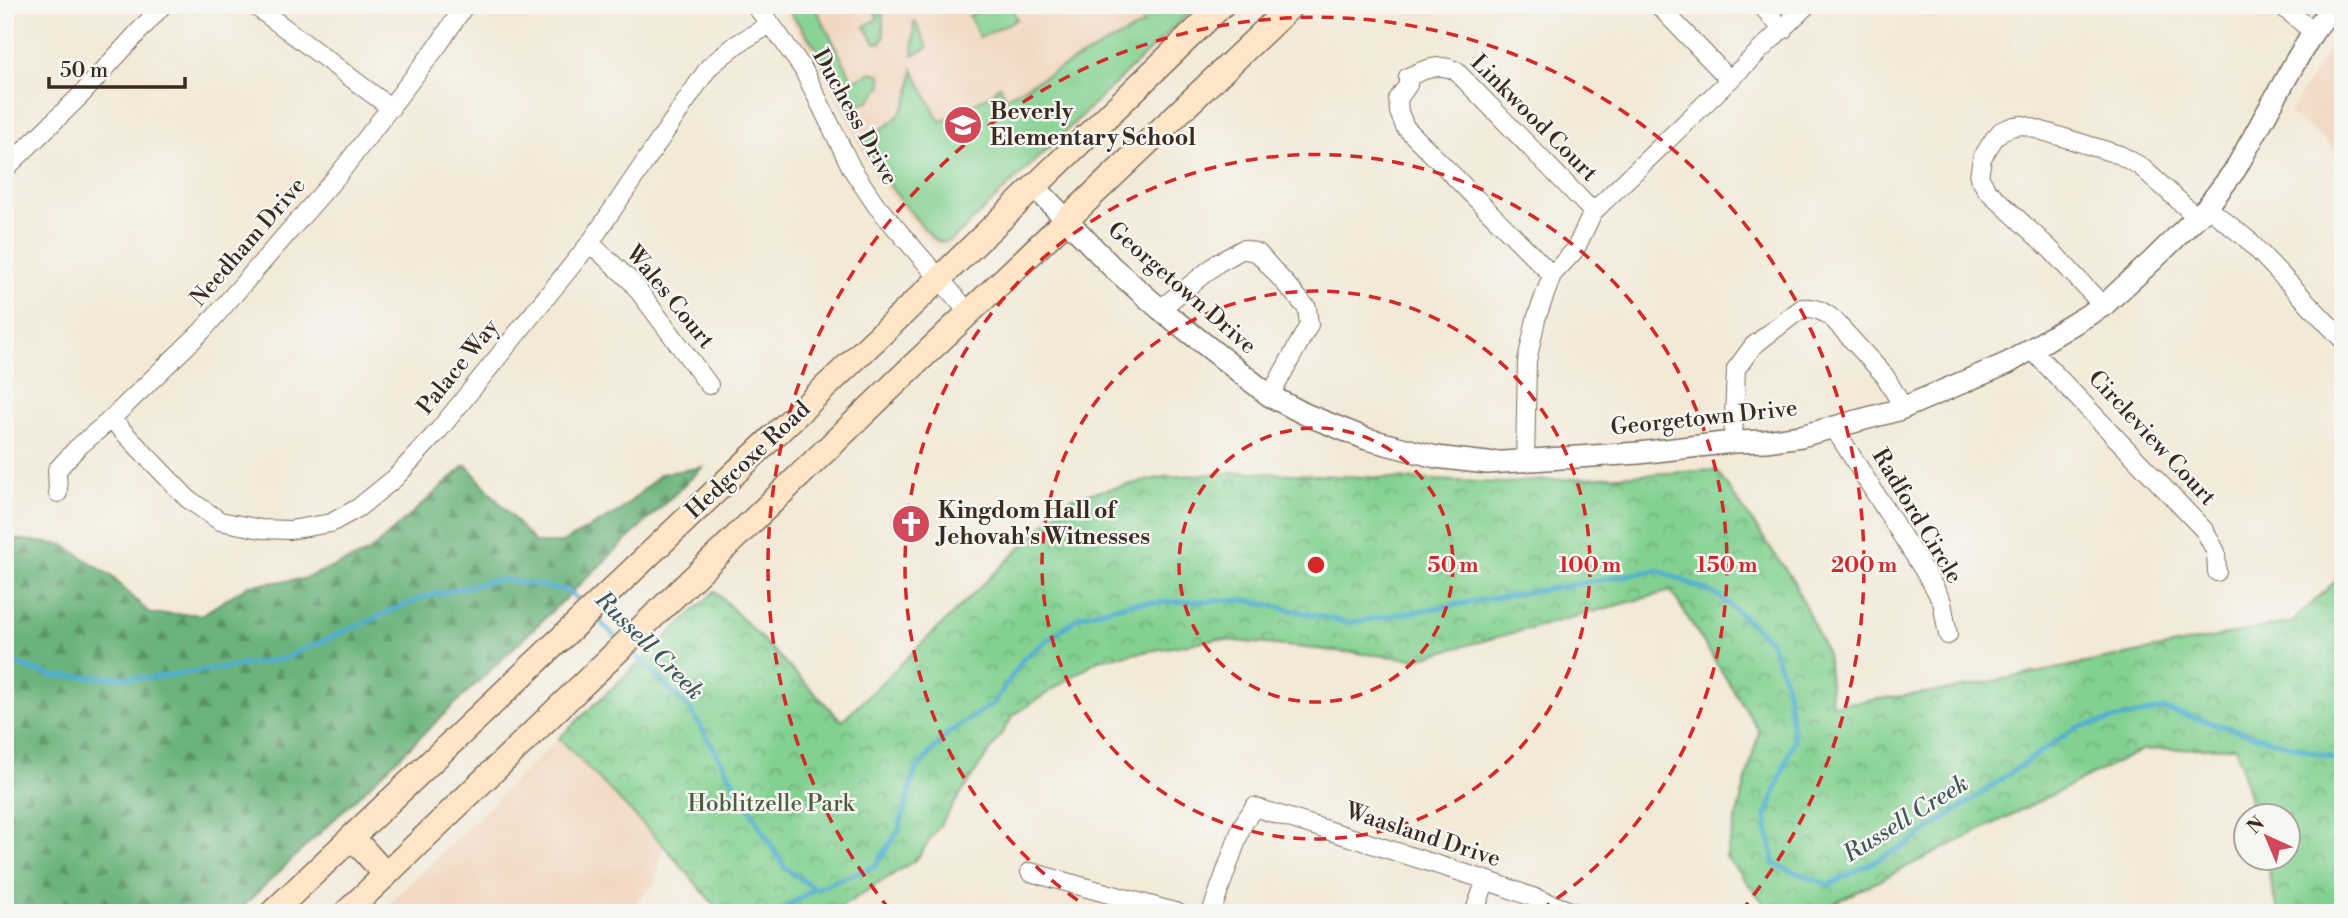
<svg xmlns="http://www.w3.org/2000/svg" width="2348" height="918" font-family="'Libre Bodoni',serif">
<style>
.built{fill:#f1d5bd}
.grass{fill:#83d191;stroke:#5f7e58;stroke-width:2}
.forest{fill:url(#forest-firs);stroke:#526e4c;stroke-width:2}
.park{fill:url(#park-crowns);stroke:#5f7e58;stroke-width:2}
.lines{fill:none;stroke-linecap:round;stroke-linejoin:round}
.stream{stroke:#50aecf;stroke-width:5}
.minor-casing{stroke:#7b6d5e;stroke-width:20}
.tertiary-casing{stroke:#7b6d5e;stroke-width:24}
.secondary-casing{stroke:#7b6d5e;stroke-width:27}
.minor{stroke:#fff;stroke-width:18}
.tertiary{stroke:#fff;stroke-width:21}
.secondary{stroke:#fee5c5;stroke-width:24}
.ring{fill:none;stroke:#d62828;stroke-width:3.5;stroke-dasharray:12 9}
.labels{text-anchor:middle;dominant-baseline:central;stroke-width:5;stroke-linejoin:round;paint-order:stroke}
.poi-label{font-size:23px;font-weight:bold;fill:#3b2a1e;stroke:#f6f6f2;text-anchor:start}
.street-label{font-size:23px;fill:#3b2a1e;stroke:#f6f6f2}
.park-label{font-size:23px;fill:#515c40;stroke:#f6f6f2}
.water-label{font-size:24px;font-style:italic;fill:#42585c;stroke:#f6f6f2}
.centre{fill:#d62828;stroke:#f6f6f2;stroke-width:3.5}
.ring-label{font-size:21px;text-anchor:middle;font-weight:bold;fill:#d62828;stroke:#f6f6f2;stroke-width:5;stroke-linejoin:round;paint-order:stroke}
</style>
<defs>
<pattern id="forest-firs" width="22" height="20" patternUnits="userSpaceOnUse" patternTransform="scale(1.75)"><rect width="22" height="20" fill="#6ab37b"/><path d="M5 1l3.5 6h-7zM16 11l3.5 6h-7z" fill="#589264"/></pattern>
<pattern id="park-crowns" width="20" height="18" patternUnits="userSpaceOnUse" patternTransform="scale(1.75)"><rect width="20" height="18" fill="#83d191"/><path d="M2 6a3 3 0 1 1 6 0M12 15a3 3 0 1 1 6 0" fill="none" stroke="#6caa76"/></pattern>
</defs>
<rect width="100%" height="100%" fill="#f6f6f2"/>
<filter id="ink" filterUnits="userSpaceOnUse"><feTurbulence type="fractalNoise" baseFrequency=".0143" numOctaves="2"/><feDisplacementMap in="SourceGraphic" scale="14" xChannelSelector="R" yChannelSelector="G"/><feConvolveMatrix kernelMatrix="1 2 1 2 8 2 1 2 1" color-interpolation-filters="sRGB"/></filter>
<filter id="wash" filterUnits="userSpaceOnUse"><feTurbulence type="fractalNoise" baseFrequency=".00686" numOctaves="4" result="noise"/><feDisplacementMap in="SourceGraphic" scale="28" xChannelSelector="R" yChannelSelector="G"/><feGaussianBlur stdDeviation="1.57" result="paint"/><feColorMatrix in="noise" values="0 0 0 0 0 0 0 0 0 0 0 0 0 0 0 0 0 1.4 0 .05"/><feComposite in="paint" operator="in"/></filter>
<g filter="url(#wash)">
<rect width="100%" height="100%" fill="#f3e9d6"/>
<path class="built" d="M780,5H1199L948,249H935L875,178L825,73Z
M2343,24V159L2328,143L2289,114Z
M559,738L664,846L655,884L625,913H380Z"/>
<path class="grass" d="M785,5H814L851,76L849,78L851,82L872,72L881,75L882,86L869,101L852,108L846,104L817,49Z
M871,5H881L882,8L884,36L881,43H875L865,26L878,18Z
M990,5H1010L1017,19L980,38L969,16Z
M1134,5H1197L954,238C947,243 940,244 933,238C906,208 880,177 863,140C868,134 876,133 883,128C906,115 912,94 913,69L940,122L995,92V89L1000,86L1006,97L1144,24Z
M915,21L928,48L913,55L914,22Z"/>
<path class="forest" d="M466,465L535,543H562L620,511L661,474L703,467L236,913H5V538L64,545L111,576L150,614H203L249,585L303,579L368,553Z"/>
<path class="park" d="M1716,470L1793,580L1827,654L1832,705L1948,690L2292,622L2343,574V913H2279L2265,859L2288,858V816H2254L2236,747L2142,750L1826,907L1802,913H1772L1726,857L1759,731L1671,591L1415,659L1217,639L1098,660L1014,715L917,859L832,913H721L664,846L559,738L715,591L842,721L1073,497L1163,477L1246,472L1502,483Z"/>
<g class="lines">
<path class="stream" d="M594,616L620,641
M630,650L690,709L785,868L815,889
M5,661L54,676L149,678L280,660L421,598L500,579L569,591L585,607
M776,913L815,889L875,866L899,830L915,771L947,734L994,703L1024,658L1080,616L1131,603L1247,600L1349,623L1658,570L1719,596L1770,640L1786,683L1794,740L1766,817L1774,864L1829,885L1908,844L2075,728L2164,709L2343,761"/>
</g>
</g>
<g filter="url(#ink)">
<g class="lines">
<defs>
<path id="minor" d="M254,5L391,108
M754,5L771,24L803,69L852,169L876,205L970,314
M1658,5L1730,80
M1761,5L1783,30
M2281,5L2313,32
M5,169L81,95L163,5
M2207,207L2247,239L2343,340
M590,243L632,282L709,385
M1552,275L1405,127L1399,112L1398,99L1408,85V77C1423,70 1440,62 1456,71L1593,212
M2103,306L2051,250L1987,190L1979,177L1982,158L1994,139L2001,131L2014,126L2023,125L2120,155L2140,166L2198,218
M1160,309L1218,263L1243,249L1258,253L1307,308L1309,325L1270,396
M2031,349L2205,531L2216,552L2217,572
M111,419L188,499L220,521L261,529L290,530L331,523L358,508L395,478L439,430L590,243L709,67L737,44L771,24
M1834,428L1933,585L1942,602L1948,635
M1733,442L1736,369L1753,346L1802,308C1815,307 1823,311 1833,319L1885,376L1903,407
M1525,462L1527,361L1536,319L1552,275L1575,250L1593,212L1807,5
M58,493L57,470L77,448L111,419L202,331L339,174L439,44L465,5
M1030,872L1178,913
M1211,913L1242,826L1254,807L1486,880L1576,913
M1474,913L1486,880"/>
<path id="tertiary" d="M1035,187L1112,267L1160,309L1270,396L1307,415L1367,439L1436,457L1487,463L1639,453L1733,442L1766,441L1801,436L1898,410L2008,363L2103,306L2151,262L2207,207L2235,170L2294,64L2313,32L2334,5"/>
<path id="secondary" d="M352,837L386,875
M272,913L939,279L1222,5
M346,913L913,366L1292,5"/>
</defs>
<use href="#minor" class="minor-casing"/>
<use href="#tertiary" class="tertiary-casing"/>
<use href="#secondary" class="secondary-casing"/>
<use href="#minor" class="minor"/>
<use href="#tertiary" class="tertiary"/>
<use href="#secondary" class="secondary"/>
</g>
</g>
<g class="ring">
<circle cx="1316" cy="565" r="137"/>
<circle cx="1316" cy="565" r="274"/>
<path d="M1095 912A411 411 0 1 1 1537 912"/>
<path d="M890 910A548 548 0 1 1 1742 910"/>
</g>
<defs>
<symbol id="school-disc" viewBox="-11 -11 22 22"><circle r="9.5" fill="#d1495b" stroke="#f6f6f2"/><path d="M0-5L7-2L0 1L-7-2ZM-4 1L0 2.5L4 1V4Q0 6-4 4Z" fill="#fff"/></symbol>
<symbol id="church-disc" viewBox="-11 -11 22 22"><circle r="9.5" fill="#d1495b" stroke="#f6f6f2"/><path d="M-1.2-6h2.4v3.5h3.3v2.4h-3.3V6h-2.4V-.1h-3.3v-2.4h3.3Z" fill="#fff"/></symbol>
</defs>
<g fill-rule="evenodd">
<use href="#school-disc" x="941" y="103" width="44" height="44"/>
<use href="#church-disc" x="889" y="502" width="44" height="44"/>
</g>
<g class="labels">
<g class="poi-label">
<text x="990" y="112">Beverly<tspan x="990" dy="26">Elementary School</tspan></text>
<text x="938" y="511">Kingdom Hall of<tspan x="938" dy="26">Jehovah's Witnesses</tspan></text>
</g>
<g class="street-label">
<text transform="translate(855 117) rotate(61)">Duchess Drive</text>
<text transform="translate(1534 118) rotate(45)">Linkwood Court</text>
<text transform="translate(248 242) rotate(-49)">Needham Drive</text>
<text transform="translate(1182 288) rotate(41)">Georgetown Drive</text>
<text transform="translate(670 297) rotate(51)">Wales Court</text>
<text transform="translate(458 367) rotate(-51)">Palace Way</text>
<text transform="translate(1704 418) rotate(-6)">Georgetown Drive</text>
<text transform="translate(2152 438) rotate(47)">Circleview Court</text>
<text transform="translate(748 460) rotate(-43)">Hedgcoxe Road</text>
<text transform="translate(1917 516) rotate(59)">Radford Circle</text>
<text transform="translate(1423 835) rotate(18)">Waasland Drive</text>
</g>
<g class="park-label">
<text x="771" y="804">Hoblitzelle Park</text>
</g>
<g class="water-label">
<text transform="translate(649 646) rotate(45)">Russell Creek</text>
<text transform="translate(1906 819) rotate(-32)">Russell Creek</text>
</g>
</g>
<circle cx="1316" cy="565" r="10" class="centre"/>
<g class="ring-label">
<text x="1453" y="572">50 m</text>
<text x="1590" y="572">100 m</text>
<text x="1727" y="572">150 m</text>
<text x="1864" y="572">200 m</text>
</g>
<rect width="2348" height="918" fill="none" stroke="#f6f6f2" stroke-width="28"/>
<g transform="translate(2267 837) rotate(316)"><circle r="33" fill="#f6f6f2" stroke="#aba49d" stroke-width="2"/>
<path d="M0-5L12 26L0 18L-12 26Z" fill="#d1495b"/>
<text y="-10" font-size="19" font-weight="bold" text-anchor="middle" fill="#3b2a1e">N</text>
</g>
<path d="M49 77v10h136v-10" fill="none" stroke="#3b2a1e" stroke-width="3.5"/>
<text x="60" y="77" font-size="21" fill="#3b2a1e" stroke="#f6f6f2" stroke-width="5" paint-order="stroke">50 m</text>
</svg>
